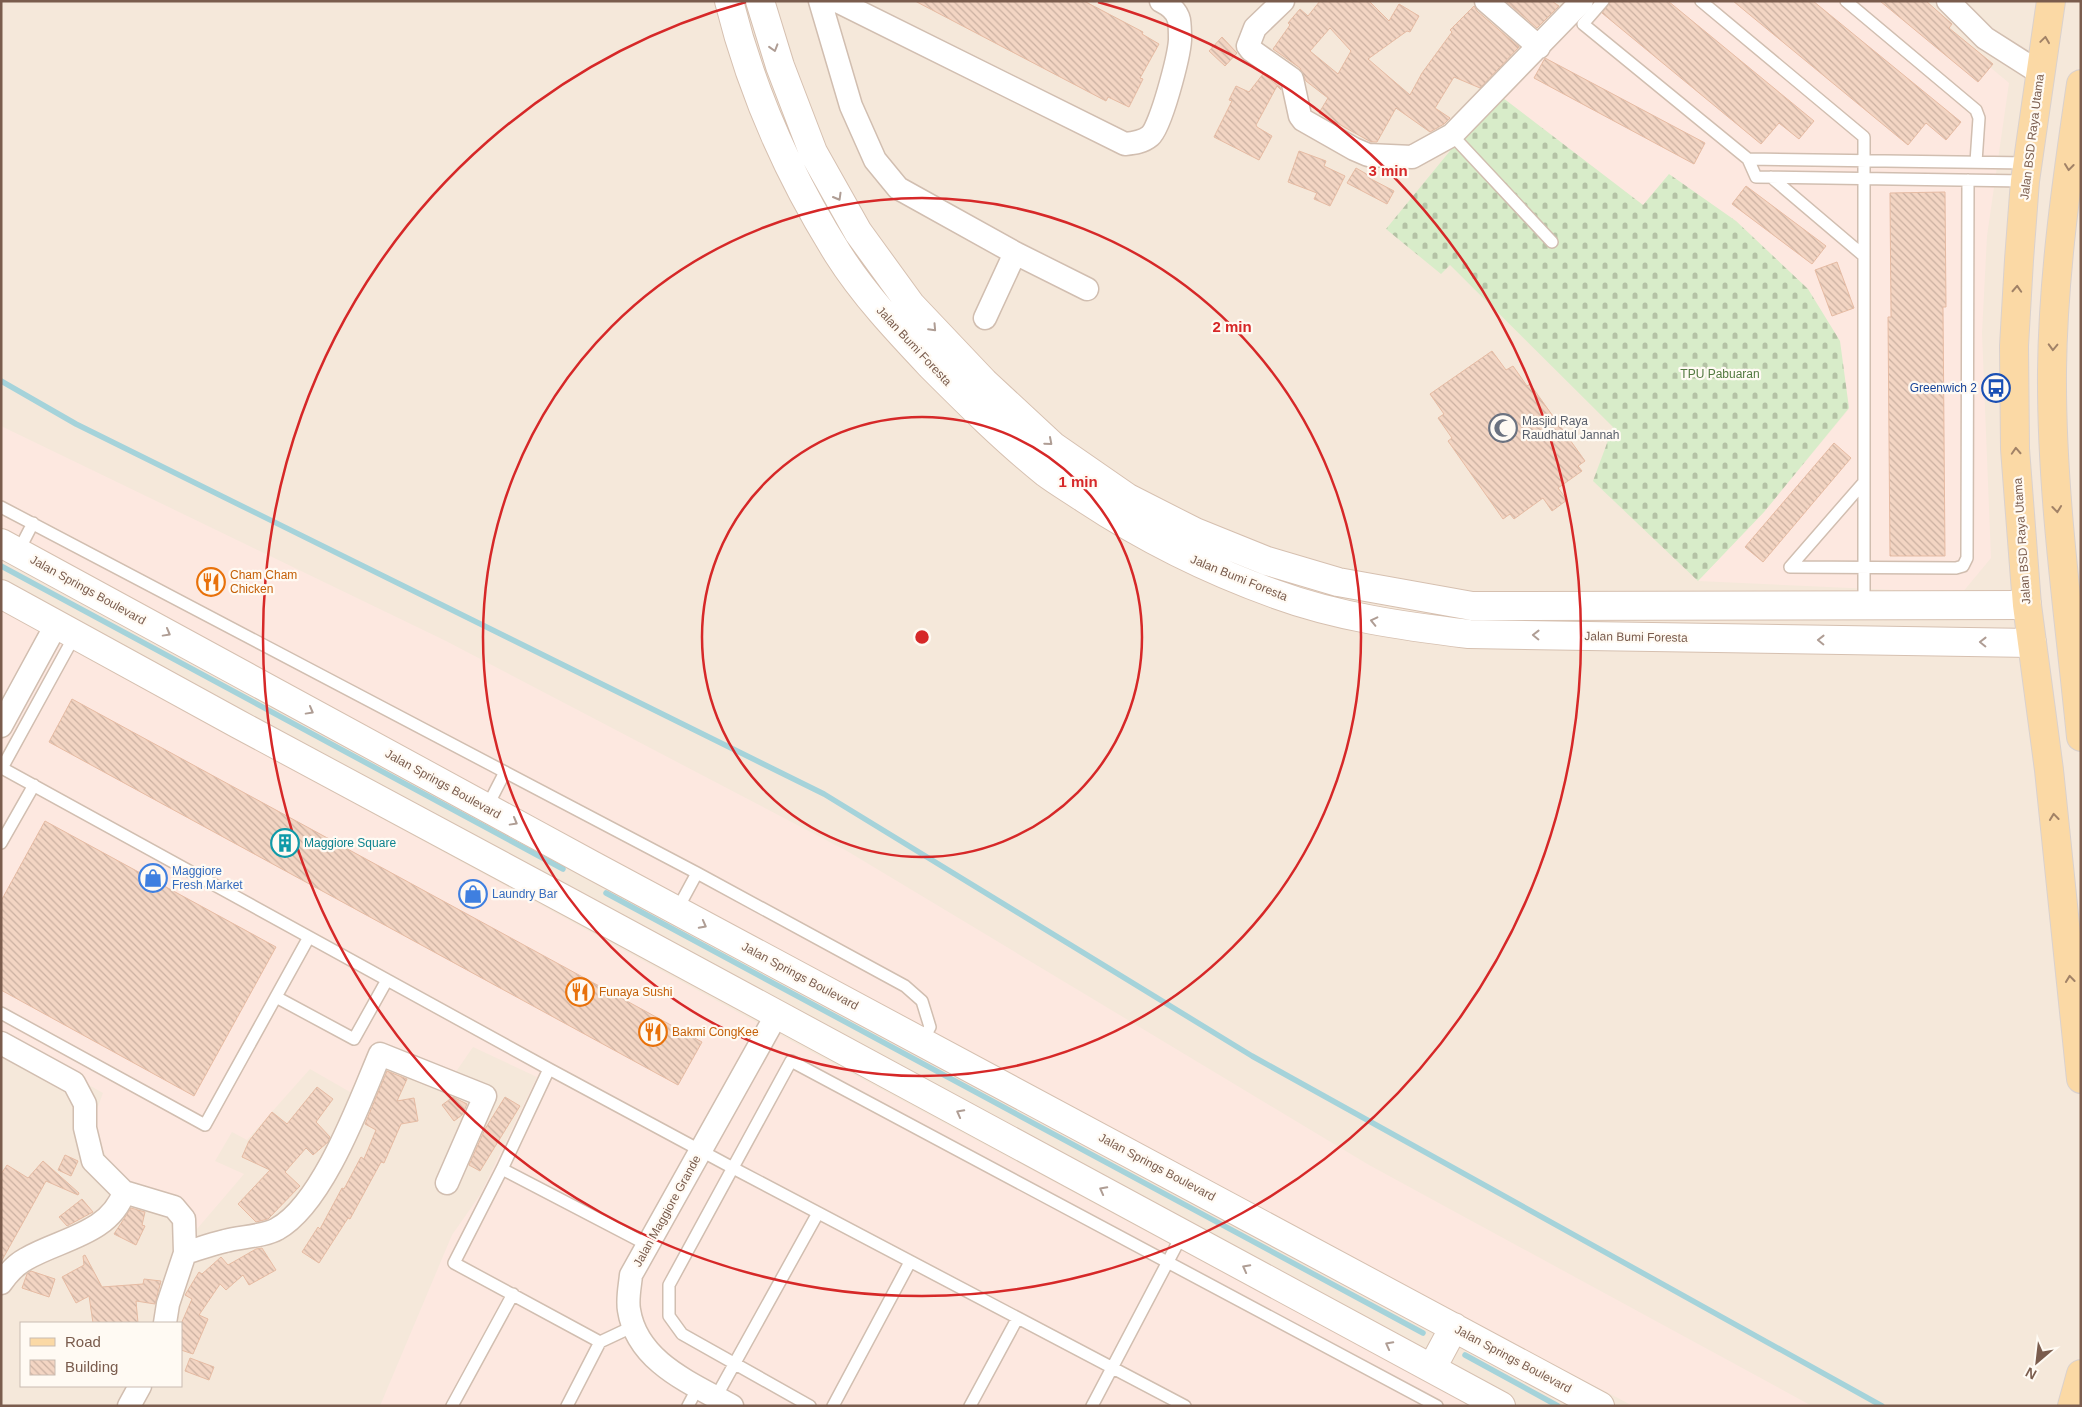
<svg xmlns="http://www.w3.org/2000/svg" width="2082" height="1407" font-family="Helvetica,sans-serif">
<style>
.residential{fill:#f5e8da;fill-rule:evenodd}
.commercial{fill:#fde8e0}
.cemetery{fill:url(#cemetery-stones)}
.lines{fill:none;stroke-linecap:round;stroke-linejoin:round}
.stream{stroke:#a5d3da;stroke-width:5.5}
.building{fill:url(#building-back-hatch);stroke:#e6bba3;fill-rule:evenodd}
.lane-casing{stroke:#d1beb0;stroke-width:14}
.street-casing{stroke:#d1beb0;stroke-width:25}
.secondary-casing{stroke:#d6c0b0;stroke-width:30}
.primary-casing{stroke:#dad1cd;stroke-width:30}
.lane{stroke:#fff;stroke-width:11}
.street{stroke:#fff;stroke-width:22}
.secondary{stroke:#fff;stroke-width:28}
.primary{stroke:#fbd9a5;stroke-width:28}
.oneway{stroke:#a18267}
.oneway2{stroke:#af9d94}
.ring{fill:none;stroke:#d62828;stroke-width:2.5}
.labels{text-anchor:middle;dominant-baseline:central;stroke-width:4.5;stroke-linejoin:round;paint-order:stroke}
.street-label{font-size:12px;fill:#7a5c4d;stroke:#fffaf3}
.park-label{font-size:12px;fill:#537a41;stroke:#fffaf3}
.transit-label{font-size:12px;fill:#164399;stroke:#fffaf3;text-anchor:end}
.worship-label{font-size:12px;fill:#5b616d;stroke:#fffaf3;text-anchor:start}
.food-label{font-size:12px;fill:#c56008;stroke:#fffaf3;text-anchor:start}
.culture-label{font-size:12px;fill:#0d838f;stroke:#fffaf3;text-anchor:start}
.shop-label{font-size:12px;fill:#366cbe;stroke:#fffaf3;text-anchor:start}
.centre{fill:#d62828;stroke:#fffaf3;stroke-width:2.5}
.ring-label{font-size:15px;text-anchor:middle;font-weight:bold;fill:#d62828;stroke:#fffaf3;stroke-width:4.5;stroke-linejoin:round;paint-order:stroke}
</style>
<defs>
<pattern id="cemetery-stones" width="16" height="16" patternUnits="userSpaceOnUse" patternTransform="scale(1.25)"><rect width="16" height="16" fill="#d8ecc9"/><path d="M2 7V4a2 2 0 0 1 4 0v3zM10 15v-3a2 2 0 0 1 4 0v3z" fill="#b4c2a5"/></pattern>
<pattern id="building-back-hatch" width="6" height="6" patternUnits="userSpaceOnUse" patternTransform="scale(1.25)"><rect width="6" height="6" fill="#f3d5c3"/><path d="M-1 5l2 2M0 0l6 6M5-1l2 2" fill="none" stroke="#cab0a1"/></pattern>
</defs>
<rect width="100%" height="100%" fill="#fdf6ec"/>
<path class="residential" d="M1,1H2081V1406H1ZM21,1323H181V1386H21Z"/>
<path class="commercial" d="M1593,1H1924L1972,52L2009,83L1987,236L1982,333L1991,558L1962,593L1698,581L1764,512L1849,409L1808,289L1736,221L1643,205L1503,98Z
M1,426L446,641L847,851L1369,1165L1812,1406H1633L754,944L1,531Z
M1,610L41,631L5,696L1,694Z
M54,640L743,1015L1472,1406H380L452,1235L480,1195L537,1077L473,1047L453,1076L377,1041L350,1092L310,1069L247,1140L232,1132L215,1161L244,1174L191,1236L190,1211L181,1198L135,1188L113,1169L99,1143L93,1120L103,1093L1,1036V736Z"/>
<path class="cemetery" d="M1503,98L1643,205L1669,174L1736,221L1808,289L1840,341L1849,408L1764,512L1698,581L1593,481L1613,427L1450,265L1441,274L1386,229L1463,135Z"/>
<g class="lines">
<path class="stream" d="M1,381L76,424L824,794L1252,1056L1882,1406
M1,566L563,869
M606,893L1423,1333
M1465,1355L1558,1406"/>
</g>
<path class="building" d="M915,1H1084L1143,32L1142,34L1159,44L1140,78L1143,79L1129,107L1108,97L1106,101Z
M1320,1H1369L1389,21L1399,4L1419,16L1410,32L1407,31L1368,59L1410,95L1422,73L1452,32L1450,30L1474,6L1477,11L1519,47L1480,88L1454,77L1435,108L1450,118L1444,124L1430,132L1396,108L1377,142H1371L1319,113L1328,98L1306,81L1300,68L1273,49L1290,25L1288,23L1300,9L1308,16ZM1330,28L1351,51L1338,74L1310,51Z
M1506,1H1552L1559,6L1537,28Z
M1611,1H1668L1814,121L1799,139L1779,123L1761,144L1602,13Z
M1733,1H1813L1961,122L1946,140L1926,123L1908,145Z
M1880,1H1926L1952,24L1949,28L1993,64L1978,82Z
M1222,37L1237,53L1225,66L1209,51Z
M1545,58L1705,143L1694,164L1534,78Z
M1263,74L1280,87L1281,90L1277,86L1256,125L1257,127L1272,136L1259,160L1214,137L1232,101L1229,100L1236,86L1249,92Z
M1299,151L1326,161L1324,166L1345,176L1330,206L1314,199L1317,193L1288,182Z
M1356,168L1370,176L1369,178L1394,191L1387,204L1347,183Z
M1746,186L1826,246L1812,264L1732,204Z
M1945,192L1946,307H1943L1945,556H1890L1888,317H1891L1890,193Z
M1837,262L1854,308L1832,316L1815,270Z
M1492,351L1506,370L1513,366L1527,386L1530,384L1585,461L1578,466L1582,471L1558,488L1567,500L1552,511L1543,498L1514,519L1510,514L1503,519L1448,441L1452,438L1438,418L1444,414L1430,394Z
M1834,443L1851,458L1763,562L1745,547Z
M72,699L702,1042L678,1085L49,742Z
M45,821L276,947L194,1096L1,990V901Z
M387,1071L407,1079L397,1101L414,1098L418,1121L401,1124L384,1163L381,1162L350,1219L348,1218L319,1263L302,1252L318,1227L320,1229L342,1188L344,1189L361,1157L364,1159L376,1130L365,1124Z
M317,1087L333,1099L316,1122L330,1137L328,1142L313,1155L306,1148L285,1172L300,1186L268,1219L256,1222L238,1204L270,1170L242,1157L249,1141L272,1112L287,1124Z
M453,1097L467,1104L462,1115L454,1121L442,1105Z
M505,1097L520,1106L480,1171L469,1165L485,1129Z
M65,1155L78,1161L71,1176L58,1170Z
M43,1161L79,1193L78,1195L46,1181L1,1262V1174L7,1165L28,1178Z
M82,1199L93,1212L67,1226L59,1217Z
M131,1208L145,1212L142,1225L145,1226L136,1245L114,1234Z
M262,1248L276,1270L249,1285L243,1275L226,1290L220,1284L199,1315L208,1319L193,1354L181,1350V1324L192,1299L185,1295L199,1272L202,1274L221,1257L228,1265L256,1249Z
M85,1255L102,1287L143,1284L144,1279L161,1281L155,1304L136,1301L138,1323H93L89,1296L76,1303L62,1277L84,1265L83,1256Z
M31,1271L55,1279L49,1297L22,1288L27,1274Z
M190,1358L214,1367L209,1380L185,1371Z"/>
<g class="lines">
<defs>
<path id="lane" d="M1603,1L1583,24L1748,159L1756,177L2025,181
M1701,1L1864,137V604
M1846,1L1976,110L1979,118L1976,162
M1452,135L1552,242
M1748,159L2028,163
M1771,177L1864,256
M1,507L697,873L905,986L922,1001L930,1027L922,1042
M18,552L33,523
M1790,567L1956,568L1963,566L1967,558L1968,180
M1790,567L1864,482
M75,635L2,768L549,1069
M487,807L505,772
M1,843L34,785
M677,910L697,873
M276,997L354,1039L387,980
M1,1013L205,1125L309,937
M502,1169L648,1245
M600,1342L454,1263L502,1169L549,1069L733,1168L1185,1406
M716,1397L818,1213
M452,1406L513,1294
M567,1406L600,1342L634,1326
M688,1406L698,1387
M810,1406L682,1334L669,1316V1285L791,1061L1437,1406
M833,1406L910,1262
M970,1406L1017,1319
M1092,1406L1183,1233"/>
<path id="street" d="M820,1L851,106L875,160L898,188L1015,253L1087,289
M837,1L1125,144C1134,143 1143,142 1150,136C1161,127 1179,56 1180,40C1180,34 1180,26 1179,20C1177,11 1169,5 1161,1
M1283,1L1255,28L1248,46L1251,50L1292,79L1300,116L1303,120L1354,149L1368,155L1412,157L1452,135L1582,1
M1486,1L1539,47
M1948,1L1985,38L2040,73
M985,318L1015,253
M1,726L56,625
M1,1043L74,1083L85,1104V1128L93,1161L124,1192L174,1207L184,1219L185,1253L168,1304L165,1323
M185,1253C198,1249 212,1244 225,1241C240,1237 265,1236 277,1229C323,1204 360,1101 380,1054L485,1096L447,1183
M1,1283C8,1273 15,1265 26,1259C60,1239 110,1234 124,1192
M129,1406L140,1386
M732,1406C691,1383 637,1362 629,1310C627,1299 630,1286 631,1275L777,1014"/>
<path id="secondary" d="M729,1C751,90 789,176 838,254C864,295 898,331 931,366C968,403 1005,440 1046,473C1058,482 1072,490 1085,499C1144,538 1208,570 1275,594C1338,617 1403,626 1469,634L2032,643
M760,1L780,66L813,152L858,232L911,305L984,382L1053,446L1128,498L1195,532L1267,561L1338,582L1472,606L2027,605
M1,543L592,865L1600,1406
M1,594L238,724L573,904L1501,1406
M1432,1368L1454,1327"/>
<path id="primary" d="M2051,1L2025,181L2019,260L2014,346L2015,449L2027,605L2049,770L2081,1079
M2081,84C2067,179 2053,275 2052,371C2051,493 2069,615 2081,737
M2072,1406L2081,1374"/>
</defs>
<use href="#lane" class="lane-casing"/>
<use href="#street" class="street-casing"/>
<use href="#secondary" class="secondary-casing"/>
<use href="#primary" class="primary-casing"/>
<use href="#lane" class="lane"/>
<use href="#street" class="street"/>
<use href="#secondary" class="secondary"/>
<use href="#primary" class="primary"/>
</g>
<defs><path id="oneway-chevron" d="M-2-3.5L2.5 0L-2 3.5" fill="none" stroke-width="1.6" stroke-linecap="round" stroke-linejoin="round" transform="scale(1.25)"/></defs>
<g class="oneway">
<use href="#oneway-chevron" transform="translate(2045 40) rotate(-82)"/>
<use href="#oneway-chevron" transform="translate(2069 167) rotate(97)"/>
<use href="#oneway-chevron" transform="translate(2017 289) rotate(-87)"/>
<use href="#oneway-chevron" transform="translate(2053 347) rotate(92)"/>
<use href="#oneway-chevron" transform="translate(2016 451) rotate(-93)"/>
<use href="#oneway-chevron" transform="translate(2057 509) rotate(84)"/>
<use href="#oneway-chevron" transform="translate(2054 817) rotate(-96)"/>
<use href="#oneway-chevron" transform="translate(2070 979) rotate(-96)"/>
</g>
<g class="oneway2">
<use href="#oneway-chevron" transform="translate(774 48) rotate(73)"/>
<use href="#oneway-chevron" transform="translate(838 197) rotate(60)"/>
<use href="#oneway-chevron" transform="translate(933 328) rotate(47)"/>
<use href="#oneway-chevron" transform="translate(1049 442) rotate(41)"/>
<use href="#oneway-chevron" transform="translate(1374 621) rotate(-167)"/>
<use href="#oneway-chevron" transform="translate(167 633) rotate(29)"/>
<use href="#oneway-chevron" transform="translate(1536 635) rotate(-179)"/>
<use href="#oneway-chevron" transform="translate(1821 640) rotate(-179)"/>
<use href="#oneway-chevron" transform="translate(1983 642) rotate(-179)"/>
<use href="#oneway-chevron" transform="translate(310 711) rotate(29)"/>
<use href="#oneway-chevron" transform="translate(514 822) rotate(29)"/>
<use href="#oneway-chevron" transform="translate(703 925) rotate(28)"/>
<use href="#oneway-chevron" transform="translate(960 1113) rotate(-152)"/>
<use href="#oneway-chevron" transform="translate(1103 1190) rotate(-152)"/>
<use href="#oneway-chevron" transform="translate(1246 1268) rotate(-152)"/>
<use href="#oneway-chevron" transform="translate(1389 1345) rotate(-152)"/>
</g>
<g class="ring">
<circle cx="922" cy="637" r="220"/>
<circle cx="922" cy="637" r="439"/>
<path d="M1098 2A659 659 0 1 1 746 2"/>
</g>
<defs>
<symbol id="bus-ring" viewBox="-11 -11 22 22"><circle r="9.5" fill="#fffaf3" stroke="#1a4fb4" stroke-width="1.5"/><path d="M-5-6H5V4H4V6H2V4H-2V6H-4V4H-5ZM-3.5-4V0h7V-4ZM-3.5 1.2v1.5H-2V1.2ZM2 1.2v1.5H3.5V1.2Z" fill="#1a4fb4"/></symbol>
<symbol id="mosque-ring" viewBox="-11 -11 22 22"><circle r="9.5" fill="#fffaf3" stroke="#6b7280" stroke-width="1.5"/><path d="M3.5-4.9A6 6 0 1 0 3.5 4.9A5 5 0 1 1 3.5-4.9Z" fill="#6b7280"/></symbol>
<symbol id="restaurant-ring" viewBox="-11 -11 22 22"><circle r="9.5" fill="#fffaf3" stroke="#e8710a" stroke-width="1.5"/><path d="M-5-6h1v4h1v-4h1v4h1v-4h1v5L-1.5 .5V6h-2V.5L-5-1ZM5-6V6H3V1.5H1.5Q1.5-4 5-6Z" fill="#e8710a"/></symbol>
<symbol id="building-ring" viewBox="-11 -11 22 22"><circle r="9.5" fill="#fffaf3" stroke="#0f9aa8" stroke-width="1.5"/><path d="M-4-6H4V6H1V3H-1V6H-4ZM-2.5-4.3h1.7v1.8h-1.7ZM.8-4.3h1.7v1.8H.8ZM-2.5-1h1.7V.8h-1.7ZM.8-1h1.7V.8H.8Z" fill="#0f9aa8"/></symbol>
<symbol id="shop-ring" viewBox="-11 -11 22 22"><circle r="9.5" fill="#fffaf3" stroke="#3f7fe0" stroke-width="1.5"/><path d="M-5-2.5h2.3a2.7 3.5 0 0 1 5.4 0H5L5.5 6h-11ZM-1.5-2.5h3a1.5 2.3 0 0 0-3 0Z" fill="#3f7fe0"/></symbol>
</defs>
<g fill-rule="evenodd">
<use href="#bus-ring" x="1980" y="372" width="32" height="32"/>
<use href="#mosque-ring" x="1487" y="412" width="32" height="32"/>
<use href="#restaurant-ring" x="195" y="566" width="32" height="32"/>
<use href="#building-ring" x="269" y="827" width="32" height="32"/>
<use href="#shop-ring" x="137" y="862" width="32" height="32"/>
<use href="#shop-ring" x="457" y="878" width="32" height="32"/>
<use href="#restaurant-ring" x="564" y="976" width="32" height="32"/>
<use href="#restaurant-ring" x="637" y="1016" width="32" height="32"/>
</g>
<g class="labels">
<g class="street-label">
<text transform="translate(2032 137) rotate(-83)">Jalan BSD Raya Utama</text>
<text transform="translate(914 346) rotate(47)">Jalan Bumi Foresta</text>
<text transform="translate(2022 541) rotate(-94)">Jalan BSD Raya Utama</text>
<text transform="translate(1239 578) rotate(22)">Jalan Bumi Foresta</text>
<text transform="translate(88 590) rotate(29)">Jalan Springs Boulevard</text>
<text transform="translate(1636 637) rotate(1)">Jalan Bumi Foresta</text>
<text transform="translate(443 784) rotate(29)">Jalan Springs Boulevard</text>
<text transform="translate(800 976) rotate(28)">Jalan Springs Boulevard</text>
<text transform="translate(1157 1167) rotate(28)">Jalan Springs Boulevard</text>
<text transform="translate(667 1211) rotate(-61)">Jalan Maggiore Grande</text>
<text transform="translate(1513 1359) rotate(28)">Jalan Springs Boulevard</text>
</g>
<g class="park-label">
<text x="1720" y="374">TPU Pabuaran</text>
</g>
<g class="transit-label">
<text x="1977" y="388">Greenwich 2</text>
</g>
<g class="worship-label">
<text x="1522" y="421">Masjid Raya<tspan x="1522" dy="14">Raudhatul Jannah</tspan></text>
</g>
<g class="food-label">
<text x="230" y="575">Cham Cham<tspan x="230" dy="14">Chicken</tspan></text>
<text x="599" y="992">Funaya Sushi</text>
<text x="672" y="1032">Bakmi CongKee</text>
</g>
<g class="culture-label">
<text x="304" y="843">Maggiore Square</text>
</g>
<g class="shop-label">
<text x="172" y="871">Maggiore<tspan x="172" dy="14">Fresh Market</tspan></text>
<text x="492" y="894">Laundry Bar</text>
</g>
</g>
<circle cx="922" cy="637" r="8" class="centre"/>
<g class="ring-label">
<text x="1388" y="176">3 min</text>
<text x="1232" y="332">2 min</text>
<text x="1078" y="487">1 min</text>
</g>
<rect width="2082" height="1407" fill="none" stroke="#7a5c4d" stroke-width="5"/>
<rect x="20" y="1322" width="162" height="65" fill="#fffaf3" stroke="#cabbb1"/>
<rect x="30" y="1338" width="25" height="8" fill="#fbd9a5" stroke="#cabbb1"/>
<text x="65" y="1347" font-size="15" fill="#7a5c4d">Road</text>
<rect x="30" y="1360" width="25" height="15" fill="url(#building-back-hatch)" stroke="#cabbb1"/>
<text x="65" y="1372" font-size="15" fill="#7a5c4d">Building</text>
<g transform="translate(2037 1362) rotate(208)" stroke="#fffaf3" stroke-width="4" paint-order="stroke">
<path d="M0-4L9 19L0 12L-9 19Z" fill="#7a5c4d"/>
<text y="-8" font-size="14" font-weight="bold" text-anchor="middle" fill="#7a5c4d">N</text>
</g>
</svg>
